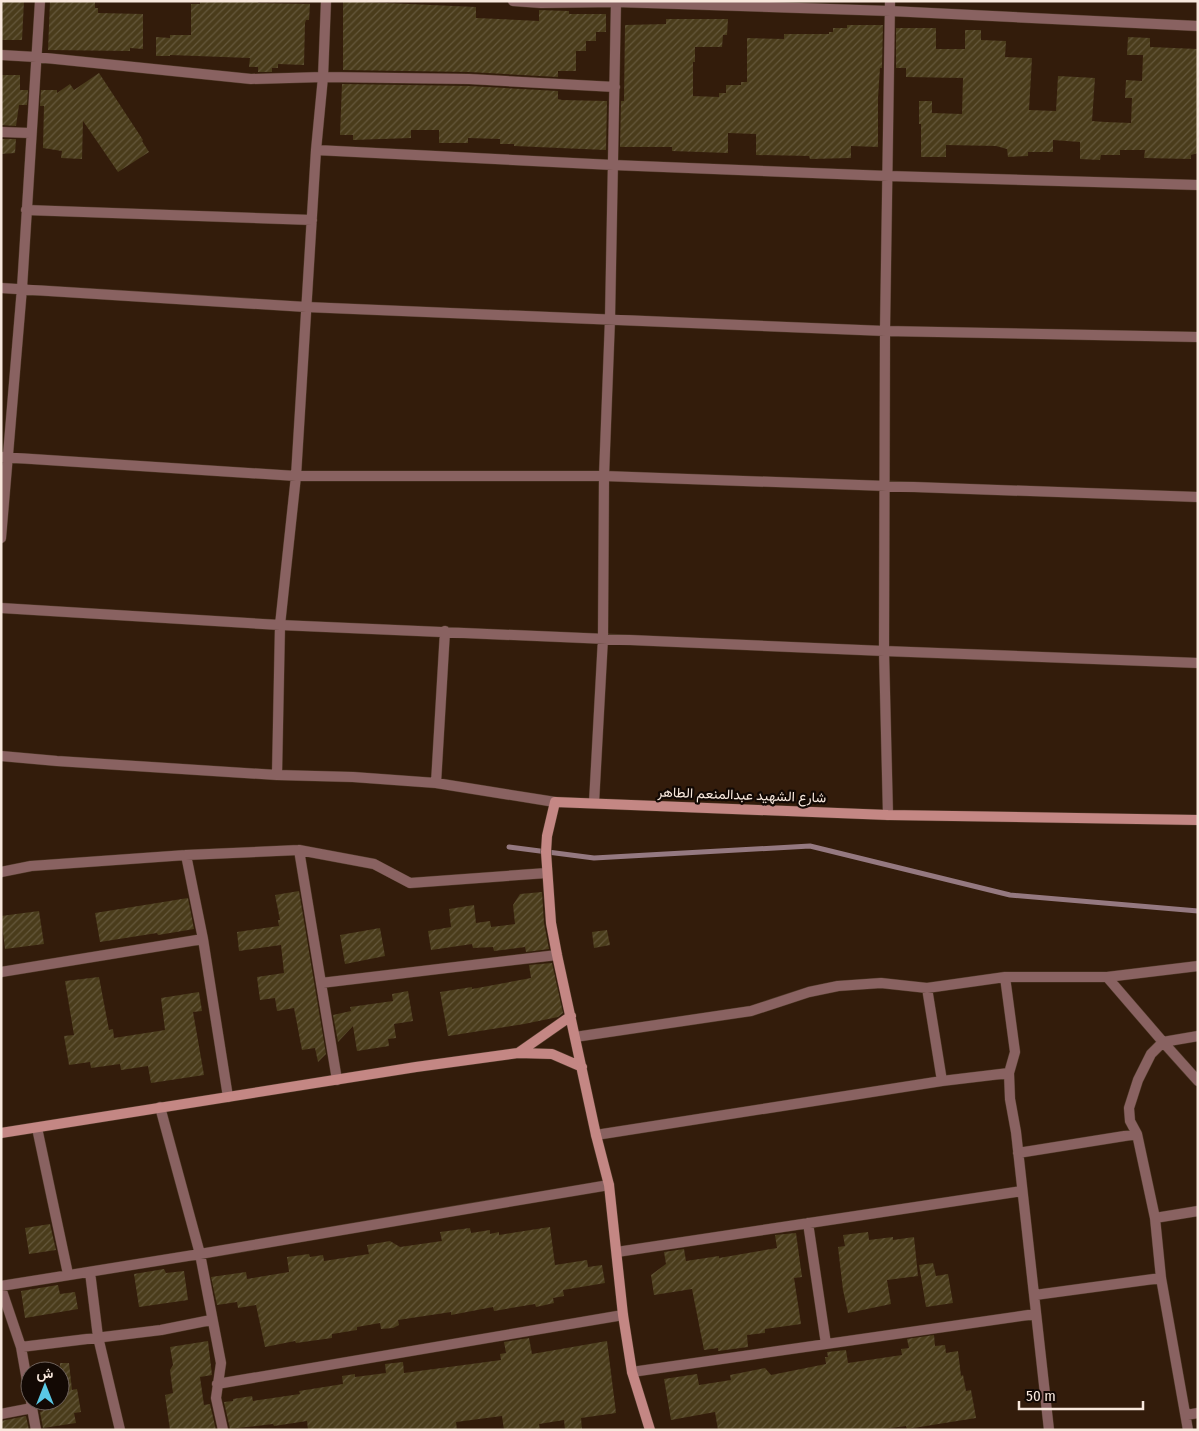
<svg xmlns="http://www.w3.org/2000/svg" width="1199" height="1431" font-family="'Fira Sans Condensed',Vazirmatn,sans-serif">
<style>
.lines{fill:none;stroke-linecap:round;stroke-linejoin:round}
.stream{stroke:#957981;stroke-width:5}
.building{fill:url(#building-hatch)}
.street-casing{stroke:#4f3928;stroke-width:11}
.secondary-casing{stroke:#4f3928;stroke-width:11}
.street{stroke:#896261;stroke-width:10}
.secondary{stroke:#c48784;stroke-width:10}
.labels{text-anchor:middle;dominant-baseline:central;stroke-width:4.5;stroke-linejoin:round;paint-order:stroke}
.street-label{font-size:14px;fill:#f8e8dd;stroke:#130904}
</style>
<defs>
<pattern id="building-hatch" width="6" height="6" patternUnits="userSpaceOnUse" patternTransform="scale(1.25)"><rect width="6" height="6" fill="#4a3c1b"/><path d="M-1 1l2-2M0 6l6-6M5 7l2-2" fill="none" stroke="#65583c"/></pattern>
</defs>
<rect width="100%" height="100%" fill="#331c0b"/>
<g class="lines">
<path class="stream" d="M509,847L594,858L810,846L1010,895L1198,911"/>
</g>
<path class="building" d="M1,1H24L22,40H1Z
M50,1H95V8H98V13L143,14V49L130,48V51L48,50Z
M200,1H258V3L310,4L309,20H306L305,23L304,65L278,64V68H272V72H258V67H249L250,58L170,55V56H156V37L170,38V35H191V4H200Z
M343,1L476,7V18L499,19L539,21V10L569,11V14H606V32H596V41H586V51H576V71H558V77L469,72L343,70Z
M666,19H728L727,35H723L722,47H695V62H693V96L719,97V93H726V85H741V82H747V38L784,39V34H829V32H833V28H847V25H883L882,68H880L878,98V147L851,146V158L810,159L809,156L756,155V134L728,133V153L672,151V147H620L621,101H624L625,25L666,24Z
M896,28H936V49H965V30H981V40L1006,41L1005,57L1032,58L1029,110L1056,111L1058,76L1095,78L1092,121L1105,122L1131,123L1132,98H1125L1126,80L1142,81L1143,55H1127L1128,37L1150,38V47L1198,49V153L1191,155V159L1144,158L1145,150H1120V155H1101L1100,160L1080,159V142L1053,140V152H1028V156L1008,157L1007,149L996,146L946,145V157H921V124H919V101H932V113L962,114L963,78L906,77V68H896Z
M99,73L143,140L142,141L149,152L118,172L83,121L82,159L61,158L62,151L43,148L44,106H40L41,90H57V93L70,84L74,90Z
M1,75H20V90H28L27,105H19L16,126L1,125Z
M342,84L469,86L558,91V99L562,100L607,101L606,150L514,146V144H500V139L468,138V143H439V130H411V138L353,140V135H340Z
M1,139H16L15,153L1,154Z
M299,891L326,1054L318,1062L315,1048L302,1050L294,1008L277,1011L275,998L260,1000L257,977L284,973L281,945L239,951L237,932L279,926L278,920H280L275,895Z
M542,892L544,923L549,949L526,952L525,947L494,951L493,947L473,948L472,944L431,950L428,931L451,927L449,909L474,905L476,923L490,921L491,927L515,924L513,905L520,894Z
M188,898L194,929L158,935L157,933L100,942L95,913Z
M39,911L44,944L5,949L1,916Z
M380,928L385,956L345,964L340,935Z
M607,930L610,945L594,948L592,932Z
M552,963L563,1013L558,1017L524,1024L448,1036L440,992L472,987V989L531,978L529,965Z
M99,977L109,1030L113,1029L114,1038L165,1030L161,998L199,992L202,1011L193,1012L204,1075L151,1083L148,1066L121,1070L120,1064L91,1068L90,1062L69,1065L64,1036L74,1035L65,981Z
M408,991L413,1021L394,1024L396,1038L388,1039L389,1046L357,1051L353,1026L338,1042L333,1015L351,1011L350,1007L393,1001L392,994Z
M50,1224L56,1250L29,1254L25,1228Z
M550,1227L555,1265L587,1260L588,1267L602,1265L605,1283L563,1290L564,1296L553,1298L554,1303L536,1307L535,1304L494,1311L493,1307L451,1315V1312L398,1320L399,1325L393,1328L381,1329L380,1323L357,1327V1330L332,1334V1338L296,1343L295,1341L265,1347L256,1305L238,1308L237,1302L217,1305L211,1277L246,1272L247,1279L289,1272L287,1257L309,1254L310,1257L323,1255L324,1261L369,1254L367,1245L390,1241L400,1247L442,1241L440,1232L470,1228L471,1233L490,1230V1234L499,1232V1235Z
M868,1232L869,1240L893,1237V1240L914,1237L918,1276L887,1280L891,1304L848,1313L843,1290L838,1247L845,1246L843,1235Z
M796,1233L802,1277L794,1278L801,1324L765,1329V1333L747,1335L748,1347L718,1351V1348L704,1350L692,1289L654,1295L651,1275L666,1264L664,1252L684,1249L686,1261L719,1256V1258L777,1248L775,1235Z
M933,1263L936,1276L948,1274L953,1303L926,1307L919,1265Z
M164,1269L166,1273L184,1271L188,1300L139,1307L134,1274Z
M58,1285L60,1294L75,1292L78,1309L25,1318L21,1291Z
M934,1335L935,1346L945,1345L946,1353L958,1351L961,1376L963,1375L966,1391L971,1390L976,1418L907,1429L906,1426L878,1430H718L715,1412L671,1420L664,1379L697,1374L699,1385L731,1380L730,1375L765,1368L771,1375L826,1364L825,1357H828L827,1352L846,1350L848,1363L902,1355L901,1349L909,1348L907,1339Z
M529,1338L532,1354L607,1341L616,1413L581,1418L582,1430H565L564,1420L539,1424L540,1430H504L502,1416L456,1422L457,1430H308L307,1421L274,1426L273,1424L230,1429L224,1402L233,1401V1399L252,1396L253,1401L300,1394L299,1391L343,1384L342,1376L355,1374V1377L386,1373L385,1364L403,1362L404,1373L501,1360L500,1354L506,1353L504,1342Z
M208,1341L212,1375L200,1377L204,1405L210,1404L216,1430H170L165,1395L173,1393L170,1370L173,1365L170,1347Z
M60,1363H69L72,1390L77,1389L81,1412L74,1413L76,1423L43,1428L40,1412L43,1411L41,1401H60Z
M26,1416L29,1430H1V1421Z"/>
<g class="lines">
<defs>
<path id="street" d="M513,1L541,3L616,2L890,11L1198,26
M1,55L36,57L251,79L323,77L469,79L615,87
M1,132L30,133
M316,150L613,165L888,176L1198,185
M26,210L312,220
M1,288L306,307L885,331L1198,337
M1,457L296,476H604L1198,497
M1,538L22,288L40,1
M1,608L280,625L884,651L1198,663
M1,756L57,761L277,775L353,777L436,783L555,802
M277,775L280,625L296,476L316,150L323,77L326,1
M436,783L445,631
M594,803L603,638L604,476L610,319L616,1
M888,815L884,651L885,331L890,1
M299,850L337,1080
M186,855L203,939L228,1097
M1,872L31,866L186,855L299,850L374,864L410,883L547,873
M1,972L203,939
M1005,977L1015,1052L1009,1073
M1107,977L1163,1042L1151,1054L1138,1080L1129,1108L1130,1121L1137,1134L1155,1218L1161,1278L1188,1430
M321,983L557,955
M927,988L942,1081
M575,1037L751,1011L809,992L838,986L881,983L927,988L1005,977H1107L1198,966
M1163,1042L1198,1081
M1163,1042L1198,1036
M160,1107L200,1254L221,1363L216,1398L223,1430
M37,1128L68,1274
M596,1135L942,1081L1009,1073L1010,1099L1016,1132L1049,1430
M1018,1153L1137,1134
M1155,1218L1198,1211
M808,1223L826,1344
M617,1252L1022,1191
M90,1272L98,1337L120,1430
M1,1286L200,1254L609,1185
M1,1288L21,1347L30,1398
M1035,1295L1161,1278
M21,1347L161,1330L211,1320
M632,1372L1035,1314
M217,1384L623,1315
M32,1408L36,1430
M1,1414L32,1408L31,1401
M1186,1415L1198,1413"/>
<path id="secondary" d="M518,1053L571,1016
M1,1133L416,1067L518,1053L552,1054L582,1067
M650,1430L632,1372L623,1315L609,1185L596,1135L557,955L551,923L546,852L547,836L555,802L888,815L1198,820"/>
</defs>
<use href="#street" class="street-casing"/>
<use href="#secondary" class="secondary-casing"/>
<use href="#street" class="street"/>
<use href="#secondary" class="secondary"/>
</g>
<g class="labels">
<g class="street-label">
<text transform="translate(742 795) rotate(2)">شارع الشهيد عبدالمنعم الطاهر</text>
</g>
</g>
<rect width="1199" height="1431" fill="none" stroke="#f8e8dd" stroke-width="5"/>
<g transform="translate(45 1386)"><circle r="24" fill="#130904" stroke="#6f625b"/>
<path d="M0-4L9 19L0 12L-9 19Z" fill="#5ac8e5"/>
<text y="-8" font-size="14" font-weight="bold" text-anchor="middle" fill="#f8e8dd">ش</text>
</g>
<path d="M1019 1401v8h124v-8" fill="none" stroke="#f8e8dd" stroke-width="2.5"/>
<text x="1026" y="1401" font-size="15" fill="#f8e8dd" stroke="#130904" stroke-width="4" paint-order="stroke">50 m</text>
</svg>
